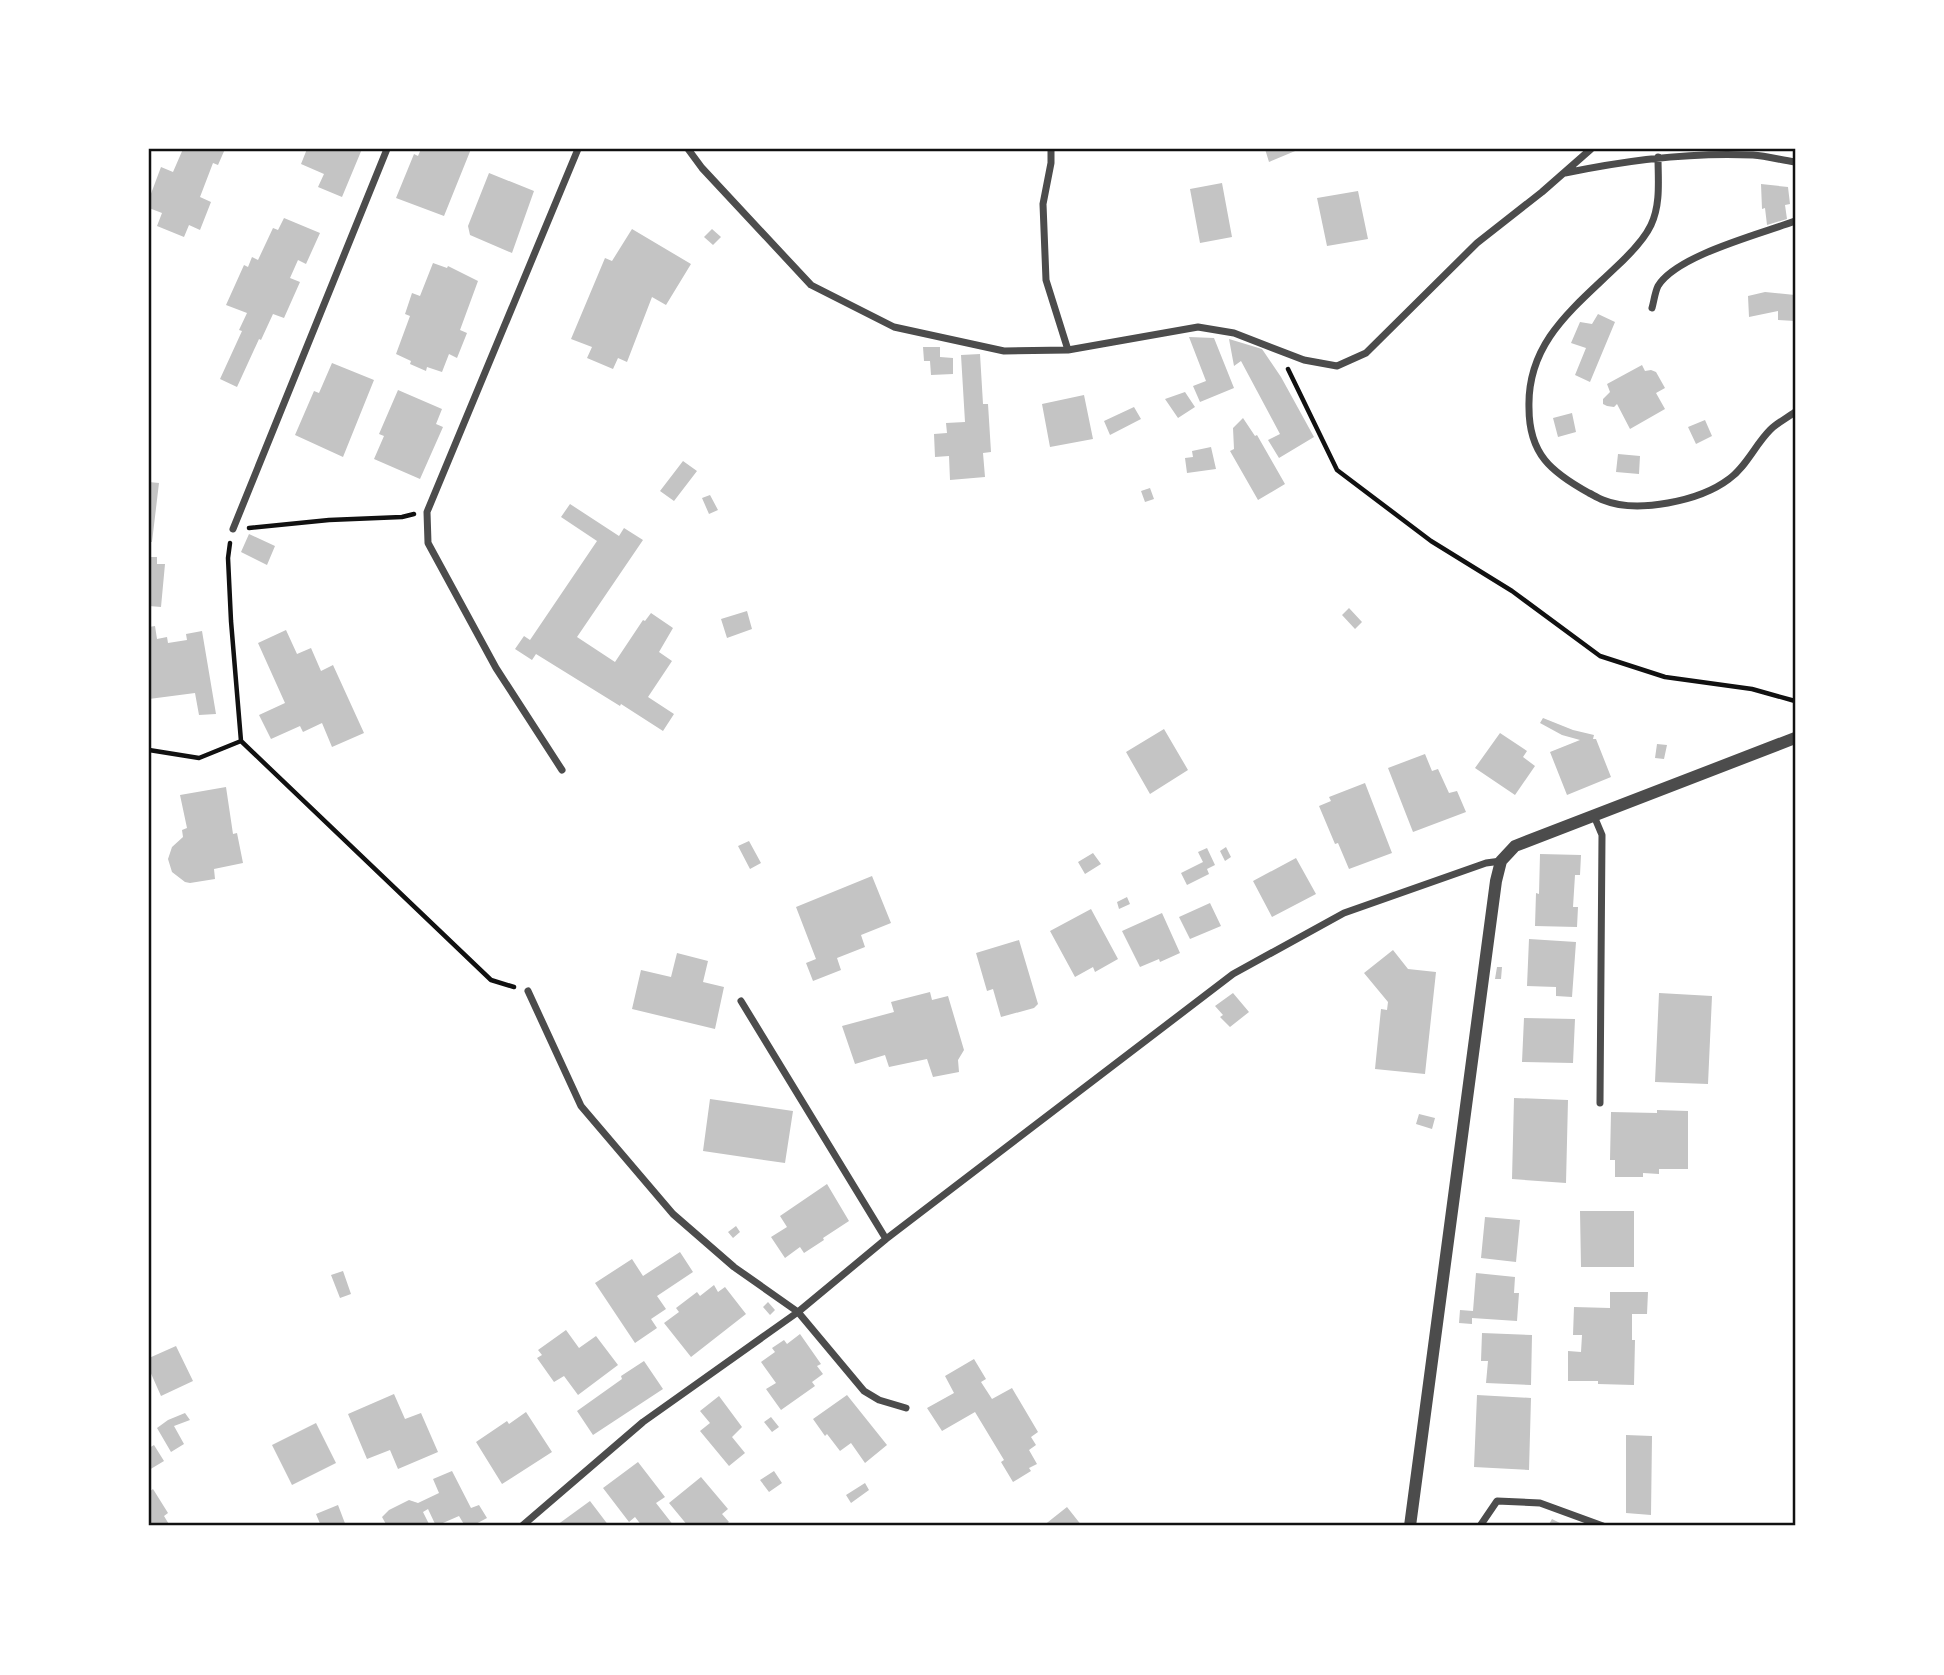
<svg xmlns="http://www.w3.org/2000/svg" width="1944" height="1675" font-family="'DM Sans',sans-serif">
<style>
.building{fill:#c4c4c4}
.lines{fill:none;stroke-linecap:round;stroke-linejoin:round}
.path{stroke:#111;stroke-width:4.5}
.minor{stroke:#4c4c4c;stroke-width:7}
.tertiary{stroke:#4c4c4c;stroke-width:12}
.neatline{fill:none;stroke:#111;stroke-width:2.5}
</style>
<rect width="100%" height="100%" fill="#fff"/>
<path class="building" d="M183,149H225L218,165L213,163L200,197L211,202L200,230L189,225L184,237L157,226L162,213L149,208V199L161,167L173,172Z
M307,149H362L342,197L318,187L324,174L301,164Z
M421,149H471L444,216L396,198L414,154L418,156Z
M1265,149H1300L1269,162Z
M489,173L534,191L512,253L470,235L468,226Z
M1222,183L1232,237L1200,243L1190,189Z
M1761,184L1788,187L1790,204L1785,205L1787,219L1767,225L1765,208L1762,209Z
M1358,191L1368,239L1327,246L1317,198Z
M284,218L320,233L306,264L298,260L290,278L300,282L284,318L273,314L261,340L259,339L237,387L220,379L242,331L239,330L247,313L226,305L244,265L248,267L252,257L258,260L273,228L278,230Z
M632,229L691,264L666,305L652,297L627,362L618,358L613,369L587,358L592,347L571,339L605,258L612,261Z
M712,229L721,237L713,245L704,237Z
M433,263L447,268L448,266L478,281L460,330L467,333L457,358L449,354L442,372L427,367L426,371L410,364L411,361L396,354L410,316L405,314L412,293L420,296Z
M1765,292L1795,295V321L1778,320V311L1749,317L1748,296Z
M1598,314L1615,322L1590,382L1575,375L1586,348L1571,343L1580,322L1592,324Z
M1189,337L1214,338L1234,388L1200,402L1193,386L1206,381Z
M1229,339L1262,349L1281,377L1314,437L1279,458L1268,440L1280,434L1241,361L1234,366Z
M923,347H940V357L953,358V374L931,375L930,361H924Z
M980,354L983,404H988L991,452L983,453L985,477L950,480L949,456L935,457L934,434L947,433L946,423L965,422L961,355Z
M332,363L374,380L343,457L295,435L314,391L319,393Z
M1642,365L1645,371L1651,370L1656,372L1665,388L1656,393L1665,409L1630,429L1617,404L1614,407L1607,406L1603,404V399L1610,392L1607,384Z
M398,390L442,409L436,424L443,427L420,479L374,459L384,436L379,434Z
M1185,392L1195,407L1178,418L1165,399Z
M1084,395L1093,439L1050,447L1042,404Z
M1134,407L1141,419L1110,435L1104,421Z
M1572,413L1576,432L1558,437L1553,418Z
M1243,418L1255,436L1257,435L1285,484L1258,500L1230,451L1234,449L1233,428Z
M1705,420L1712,436L1696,444L1688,427Z
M1211,447L1216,469L1187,473L1185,458L1193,457L1192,451Z
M1618,454L1640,456L1639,474L1616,472Z
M683,461L697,471L674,501L660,491Z
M149,482L159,483L152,542H149Z
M1150,488L1154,499L1145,502L1141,491Z
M710,495L718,510L709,514L702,498Z
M570,504L619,536L624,528L643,540L577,637L615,662L643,620L645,621L651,613L673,628L659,652L672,661L648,697L674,714L663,731L621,704L620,706L536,654L532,660L515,649L524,636L530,640L597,541L561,517Z
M249,534L275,546L267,565L241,552Z
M149,557H157V564H165L161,607L149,606Z
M1349,608L1362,622L1355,629L1342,615Z
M747,611L752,629L727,638L721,619Z
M155,626L157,639L167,637L168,643L187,640L186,634L202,631L216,714L199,715L195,693L149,699V627Z
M286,630L297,654L311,648L321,671L333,665L364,733L332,747L322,723L303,732L300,726L271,739L259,715L285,703L258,643Z
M1543,718L1573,730L1594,735L1593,739H1596L1611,777L1567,795L1550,752L1580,740L1562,735L1540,723Z
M1164,729L1188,770L1150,794L1126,752Z
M1500,733L1527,751L1523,757L1535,766L1515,795L1475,768Z
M1657,744L1667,745L1664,759L1655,758Z
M1425,754L1432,771L1438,769L1449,793L1457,791L1466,812L1413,832L1388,768Z
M1365,783L1392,853L1349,869L1338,843L1335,844L1319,806L1331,801L1329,797Z
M226,787L233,834L237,833L243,863L214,869L215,879L190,883L185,882L172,872L168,859L172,847L183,837L182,830L187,828L180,795Z
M749,841L761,863L750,869L738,846Z
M1226,847L1231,857L1225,861L1220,851Z
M1207,848L1215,865L1207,869L1209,874L1187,885L1181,873L1203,862L1198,852Z
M1093,853L1101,864L1085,874L1078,862Z
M1540,854L1581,855L1580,875H1575L1573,907H1578L1577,927L1535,926L1536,893L1539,894Z
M1296,858L1316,894L1272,917L1253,881Z
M872,876L891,923L861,935L865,947L837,958L841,970L813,981L806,963L816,959L796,907Z
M1127,897L1130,904L1119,909L1117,902Z
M1210,903L1221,926L1190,939L1179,917Z
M1091,909L1118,959L1095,972L1093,967L1075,977L1050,931Z
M1162,913L1180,953L1160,962L1159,959L1140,967L1122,931Z
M1529,939L1576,942L1572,997L1556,996V987L1527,986Z
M1019,940L1038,1004L1034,1008L1001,1017L993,989L987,991L976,953Z
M1393,950L1408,969L1436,972L1425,1074L1375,1069L1381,1009L1387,1010L1388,1002L1364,973Z
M677,953L708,961L703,982L724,987L715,1029L632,1009L641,970L671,977Z
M1497,967H1502L1501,979H1495Z
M930,992L932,1000L948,996L964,1050L958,1060L959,1072L933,1077L927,1059L889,1067L885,1055L855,1064L842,1026L894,1012L891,1002Z
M1233,993L1249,1012L1230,1027L1220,1017L1223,1015L1215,1006Z
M1659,993L1712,996L1708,1084L1655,1082Z
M1524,1018L1575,1019L1573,1063L1522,1062Z
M1514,1098L1568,1100L1566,1183L1512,1179Z
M710,1099L793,1111L785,1163L703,1151Z
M1657,1110L1688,1111V1169H1659V1174L1643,1173V1177H1615V1160H1610L1611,1112L1657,1113Z
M1419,1114L1435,1118L1432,1129L1416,1124Z
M827,1184L849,1221L823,1238L824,1240L804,1253L800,1247L785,1258L771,1237L787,1227L780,1216Z
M1580,1211H1634V1267H1581Z
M1485,1217L1520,1220L1516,1262L1481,1258Z
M736,1226L740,1232L733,1238L728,1232Z
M680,1252L693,1272L657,1296L666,1309L651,1319L657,1328L635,1343L595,1283L632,1259L643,1276Z
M343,1271L351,1294L340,1298L331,1275Z
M1476,1273L1515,1277L1514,1293H1519L1517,1321L1472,1318V1324L1459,1323L1460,1310L1473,1311Z
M714,1285L718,1292L725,1287L746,1314L691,1357L664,1323L679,1312L676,1308L697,1292L700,1296Z
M1610,1292H1648L1647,1314H1632V1340H1635L1634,1385L1598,1384V1381H1568V1351L1581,1352L1582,1335H1573L1574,1307L1610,1308Z
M768,1302L775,1310L770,1315L763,1307Z
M566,1330L579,1348L596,1336L618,1365L578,1395L564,1376L554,1382L537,1358L542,1355L538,1350Z
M1482,1333L1532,1335L1531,1385L1486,1383L1488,1361H1481Z
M800,1334L821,1364L817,1366L823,1374L812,1382L815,1386L781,1410L766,1389L776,1383L761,1362L775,1352L772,1348L784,1340L787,1344Z
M176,1346L193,1381L161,1396L149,1369V1358Z
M974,1359L986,1379L981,1382L992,1399L1012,1388L1038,1432L1031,1437L1036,1445L1029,1450L1037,1464L1029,1468L1031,1471L1013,1482L1001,1462L1004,1460L975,1412L942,1431L927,1408L954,1393L945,1376Z
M644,1361L663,1389L593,1435L577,1411L622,1379L621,1376Z
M394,1394L405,1419L421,1413L438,1452L398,1469L390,1450L367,1459L348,1414Z
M847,1395L887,1445L865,1463L851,1443L840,1451L827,1434L825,1436L813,1419Z
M1477,1395L1531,1398L1529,1470L1474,1467Z
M719,1396L742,1427L732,1437L745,1453L729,1466L700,1431L710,1423L700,1411Z
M526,1412L552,1452L502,1484L476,1442L507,1421L509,1424Z
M185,1413L190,1420L174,1426L184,1444L171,1452L157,1428L168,1420Z
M771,1417L779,1427L772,1432L764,1422Z
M316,1423L336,1463L292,1485L272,1445Z
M1626,1435L1652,1436L1651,1515L1626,1513Z
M154,1445L164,1461L149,1470V1448Z
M638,1462L665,1497L656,1503L674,1526H642L635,1517L629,1522L603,1488Z
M452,1471L471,1508L479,1505L487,1518L472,1526H465L459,1516L436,1526L428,1509L423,1512L430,1526H387L382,1517L389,1510L409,1500L418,1503L439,1493L433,1479Z
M774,1471L782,1483L769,1492L760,1480Z
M701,1477L728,1509L722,1514L729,1522L724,1526H688L669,1503Z
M865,1483L869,1490L851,1503L846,1495Z
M153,1489L168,1513L164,1516L170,1526H149V1492Z
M590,1501L609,1526H558L557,1525Z
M338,1505L346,1526H321L316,1514Z
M1067,1507L1082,1526H1043Z
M1552,1519L1566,1526H1548Z"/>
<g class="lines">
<path class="path" d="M1288,369L1337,470L1431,541L1512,591L1600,656L1665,677L1752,689L1795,701
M249,528L329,520L402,517L414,514
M230,543L228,558L231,621L241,741
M241,741L491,980L514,987
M149,750L199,758L241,741"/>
<path class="minor" d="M688,149L702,168L811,285L894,327L1004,351L1068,350L1198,327L1234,333L1304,360L1337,366L1366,353L1477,243L1542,192L1591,149
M1051,149V163L1043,204L1046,280L1068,350
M1658,157C1658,179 1661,204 1651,225C1644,240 1626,258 1614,269C1571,310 1527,344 1529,408C1529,454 1551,472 1589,493C1593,495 1598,498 1603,500C1637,514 1700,501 1729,479C1746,467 1755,445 1770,430C1777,423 1787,418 1795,412
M1565,173C1627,160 1689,152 1753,155C1767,156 1781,160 1795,162
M1652,308C1654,301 1655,292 1658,286C1677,255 1761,234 1795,221
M233,529L387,149
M562,770L496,668L428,543L427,512L578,149
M1594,816L1602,835L1600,1103
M528,991L581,1106L673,1214L734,1267L798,1312L864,1391L879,1400L906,1408
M741,1001L886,1239
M522,1526L643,1422L798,1312L886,1239L1233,974L1344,913L1486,863L1501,861
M1480,1526L1497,1501L1540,1503L1603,1526"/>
<path class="tertiary" d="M1410,1526L1496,881L1501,861L1515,846L1795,738"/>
</g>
<rect width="1944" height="1675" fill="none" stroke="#ffffff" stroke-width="301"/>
<rect x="150" y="150" width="1644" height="1374" class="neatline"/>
</svg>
